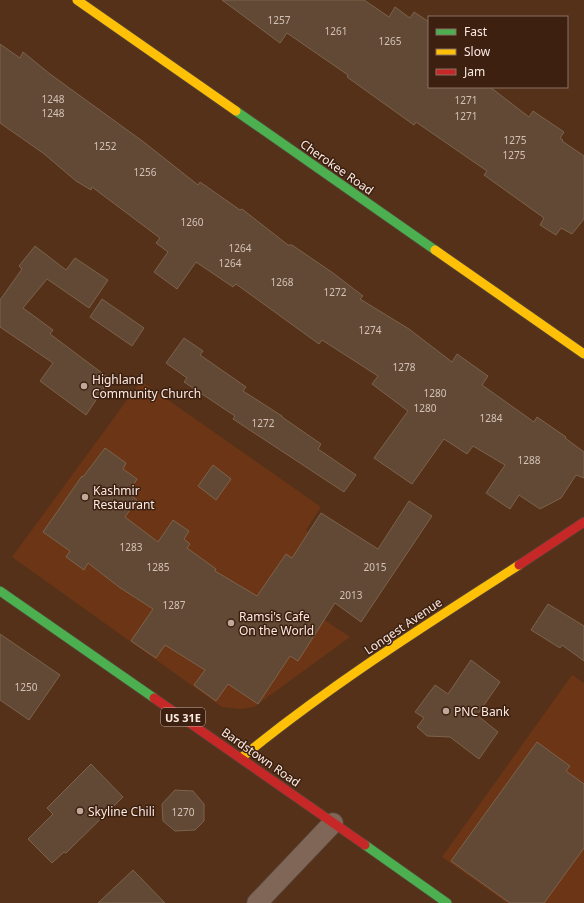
<svg xmlns="http://www.w3.org/2000/svg" width="584" height="903" font-family="'Noto Sans',sans-serif">
<style>
.built{fill:#6c3616}
.building{fill:#614935;stroke:#7d634c}
.lines{fill:none;stroke-linecap:round;stroke-linejoin:round}
.street-casing{stroke:#564032;stroke-width:22}
.fast-casing{stroke:#564032;stroke-width:11}
.slow-casing{stroke:#564032;stroke-width:11}
.jam-casing{stroke:#564032;stroke-width:11}
.street{stroke:#806657;stroke-width:20}
.fast{stroke:#4caf50;stroke-width:9}
.slow{stroke:#ffc107;stroke-width:9}
.jam{stroke:#c62828;stroke-width:9}
.poi-dot{fill:#c0a99b;stroke:#3d2010;stroke-width:1.5}
.labels{text-anchor:middle;dominant-baseline:central;stroke-width:3;stroke-linejoin:round;paint-order:stroke}
.number-label{font-size:10px;fill:#d4c2b7}
.shield{fill:#3d2010;stroke:#c1ada3;stroke-width:1}
.shield-label{font-size:11px;font-weight:bold;fill:#faeae2}
.street-label{font-size:12px;fill:#faeae2;stroke:#3d2010}
.poi-label{font-size:12px;fill:#faeae2;stroke:#3d2010;text-anchor:start}
</style>
<rect width="100%" height="100%" fill="#543118"/>
<path class="built" d="M141,381L321,507L306,530L329,546L293,599L350,637L254,707L241,709L222,707L12,557Z
M572,675L584,683V903H507L442,857Z"/>
<path class="building" d="M222,0H364L389,17L395,7L410,18L414,12L429,22V87H490L529,117L533,111L564,132L560,138L563,140L562,141L584,156V219L572,234L561,228L556,235L540,225L544,218L484,175L487,171L416,122L414,125L347,77L348,75L287,33L280,43Z
M0,44L20,58L23,52L50,74L145,143L198,185L200,182L240,210L242,209L288,245H292L333,273L363,296L360,299L409,329L452,362L457,354L488,376L482,385L534,422L537,417L566,437L565,438L584,452V478L576,475L561,498L540,509L519,495L510,509L486,493L505,465L473,446L467,454L444,439L412,484L374,458L408,411L372,384L378,376L322,340L319,344L236,284L233,287L196,262L177,289L154,272L168,252L156,243L160,238L92,187L91,190L76,181L43,153L0,123Z
M35,246L66,270L75,258L108,280L89,308L47,279L23,308L53,330L50,334L110,379L86,415L40,381L53,363L0,327V300L22,269L19,266Z
M102,299L144,328L132,346L90,317Z
M184,338L203,351L200,355L246,387L243,391L282,416V417L321,444L318,449L356,475L344,492L233,419L235,416L184,382L187,378L166,363Z
M105,448L126,463L123,469L137,479L128,493L137,500L125,517L158,542L173,520L189,531L184,539L190,544L187,548L216,569L215,571L257,596L286,554L292,558L321,513L378,549L409,501L432,516L361,622L335,603L298,661L290,656L258,704L228,684L216,701L194,685L205,670L165,645L156,658L131,641L153,609L119,587L88,563L84,570L66,557L70,551L43,532L82,476L83,477Z
M213,465L231,479L216,500L198,486Z
M548,604L584,626V661L562,645L560,648L531,630Z
M0,634L60,675L29,720L0,700Z
M471,660L500,682L477,715L498,732L479,759L450,737L427,736L417,727L424,718L415,712L435,685L448,694Z
M537,742L570,766L566,771L584,784V848L544,903H510L451,861Z
M91,764L123,797L66,853L64,852L52,863L28,839L53,814L47,808Z
M175,790L193,791L204,804V821L195,830L175,831L163,821L162,804Z
M133,870L165,903H98Z"/>
<g class="lines">
<defs>
<path id="street" d="M257,903L333,823"/>
<path id="fast" d="M236,111L435,250
M0,591L154,698
M365,845L447,903"/>
<path id="slow" d="M77,0L236,111
M435,250L584,354
M241,758C329,686 424,626 519,565"/>
<path id="jam" d="M519,565L584,522
M154,698L365,845"/>
</defs>
<use href="#street" class="street-casing"/>
<use href="#fast" class="fast-casing"/>
<use href="#slow" class="slow-casing"/>
<use href="#jam" class="jam-casing"/>
<use href="#street" class="street"/>
<use href="#fast" class="fast"/>
<use href="#slow" class="slow"/>
<use href="#jam" class="jam"/>
</g>
<g class="poi-dot">
<circle cx="84" cy="386" r="4"/>
<circle cx="85" cy="497" r="4"/>
<circle cx="231" cy="623" r="4"/>
<circle cx="446" cy="711" r="4"/>
<circle cx="80" cy="811" r="4"/>
</g>
<g class="labels">
<g class="number-label">
<text x="279" y="20">1257</text>
<text x="336" y="31">1261</text>
<text x="390" y="41">1265</text>
<text x="53" y="99">1248</text>
<text x="466" y="100">1271</text>
<text x="53" y="113">1248</text>
<text x="466" y="116">1271</text>
<text x="515" y="140">1275</text>
<text x="105" y="146">1252</text>
<text x="514" y="155">1275</text>
<text x="145" y="172">1256</text>
<text x="192" y="222">1260</text>
<text x="240" y="248">1264</text>
<text x="230" y="263">1264</text>
<text x="282" y="282">1268</text>
<text x="335" y="292">1272</text>
<text x="370" y="330">1274</text>
<text x="404" y="367">1278</text>
<text x="435" y="393">1280</text>
<text x="425" y="408">1280</text>
<text x="491" y="418">1284</text>
<text x="263" y="423">1272</text>
<text x="529" y="460">1288</text>
<text x="131" y="547">1283</text>
<text x="158" y="567">1285</text>
<text x="375" y="567">2015</text>
<text x="351" y="595">2013</text>
<text x="174" y="605">1287</text>
<text x="26" y="687">1250</text>
<text x="183" y="812">1270</text>
</g>
<rect class="shield" x="161" y="708" width="44" height="18" rx="3"/>
<g class="shield-label">
<text x="183" y="717">US 31E</text>
</g>
<g class="street-label">
<text transform="translate(337 167) rotate(35)">Cherokee Road</text>
<text transform="translate(403 626) rotate(-34)">Longest Avenue</text>
<text transform="translate(261 757) rotate(35)">Bardstown Road</text>
</g>
<g class="poi-label">
<text x="92" y="379">Highland<tspan x="92" dy="14">Community Church</tspan></text>
<text x="93" y="490">Kashmir<tspan x="93" dy="14">Restaurant</tspan></text>
<text x="239" y="616">Ramsi's Cafe<tspan x="239" dy="14">On the World</tspan></text>
<text x="454" y="711">PNC Bank</text>
<text x="88" y="811">Skyline Chili</text>
</g>
</g>
<rect x="428" y="16" width="140" height="72" fill="#3d2010" stroke="#897164"/>
<rect x="436" y="29" width="20" height="6" fill="#4caf50" stroke="#897164"/>
<text x="464" y="36" font-size="12" fill="#faeae2">Fast</text>
<rect x="436" y="49" width="20" height="6" fill="#ffc107" stroke="#897164"/>
<text x="464" y="56" font-size="12" fill="#faeae2">Slow</text>
<rect x="436" y="69" width="20" height="6" fill="#c62828" stroke="#897164"/>
<text x="464" y="76" font-size="12" fill="#faeae2">Jam</text>
</svg>
